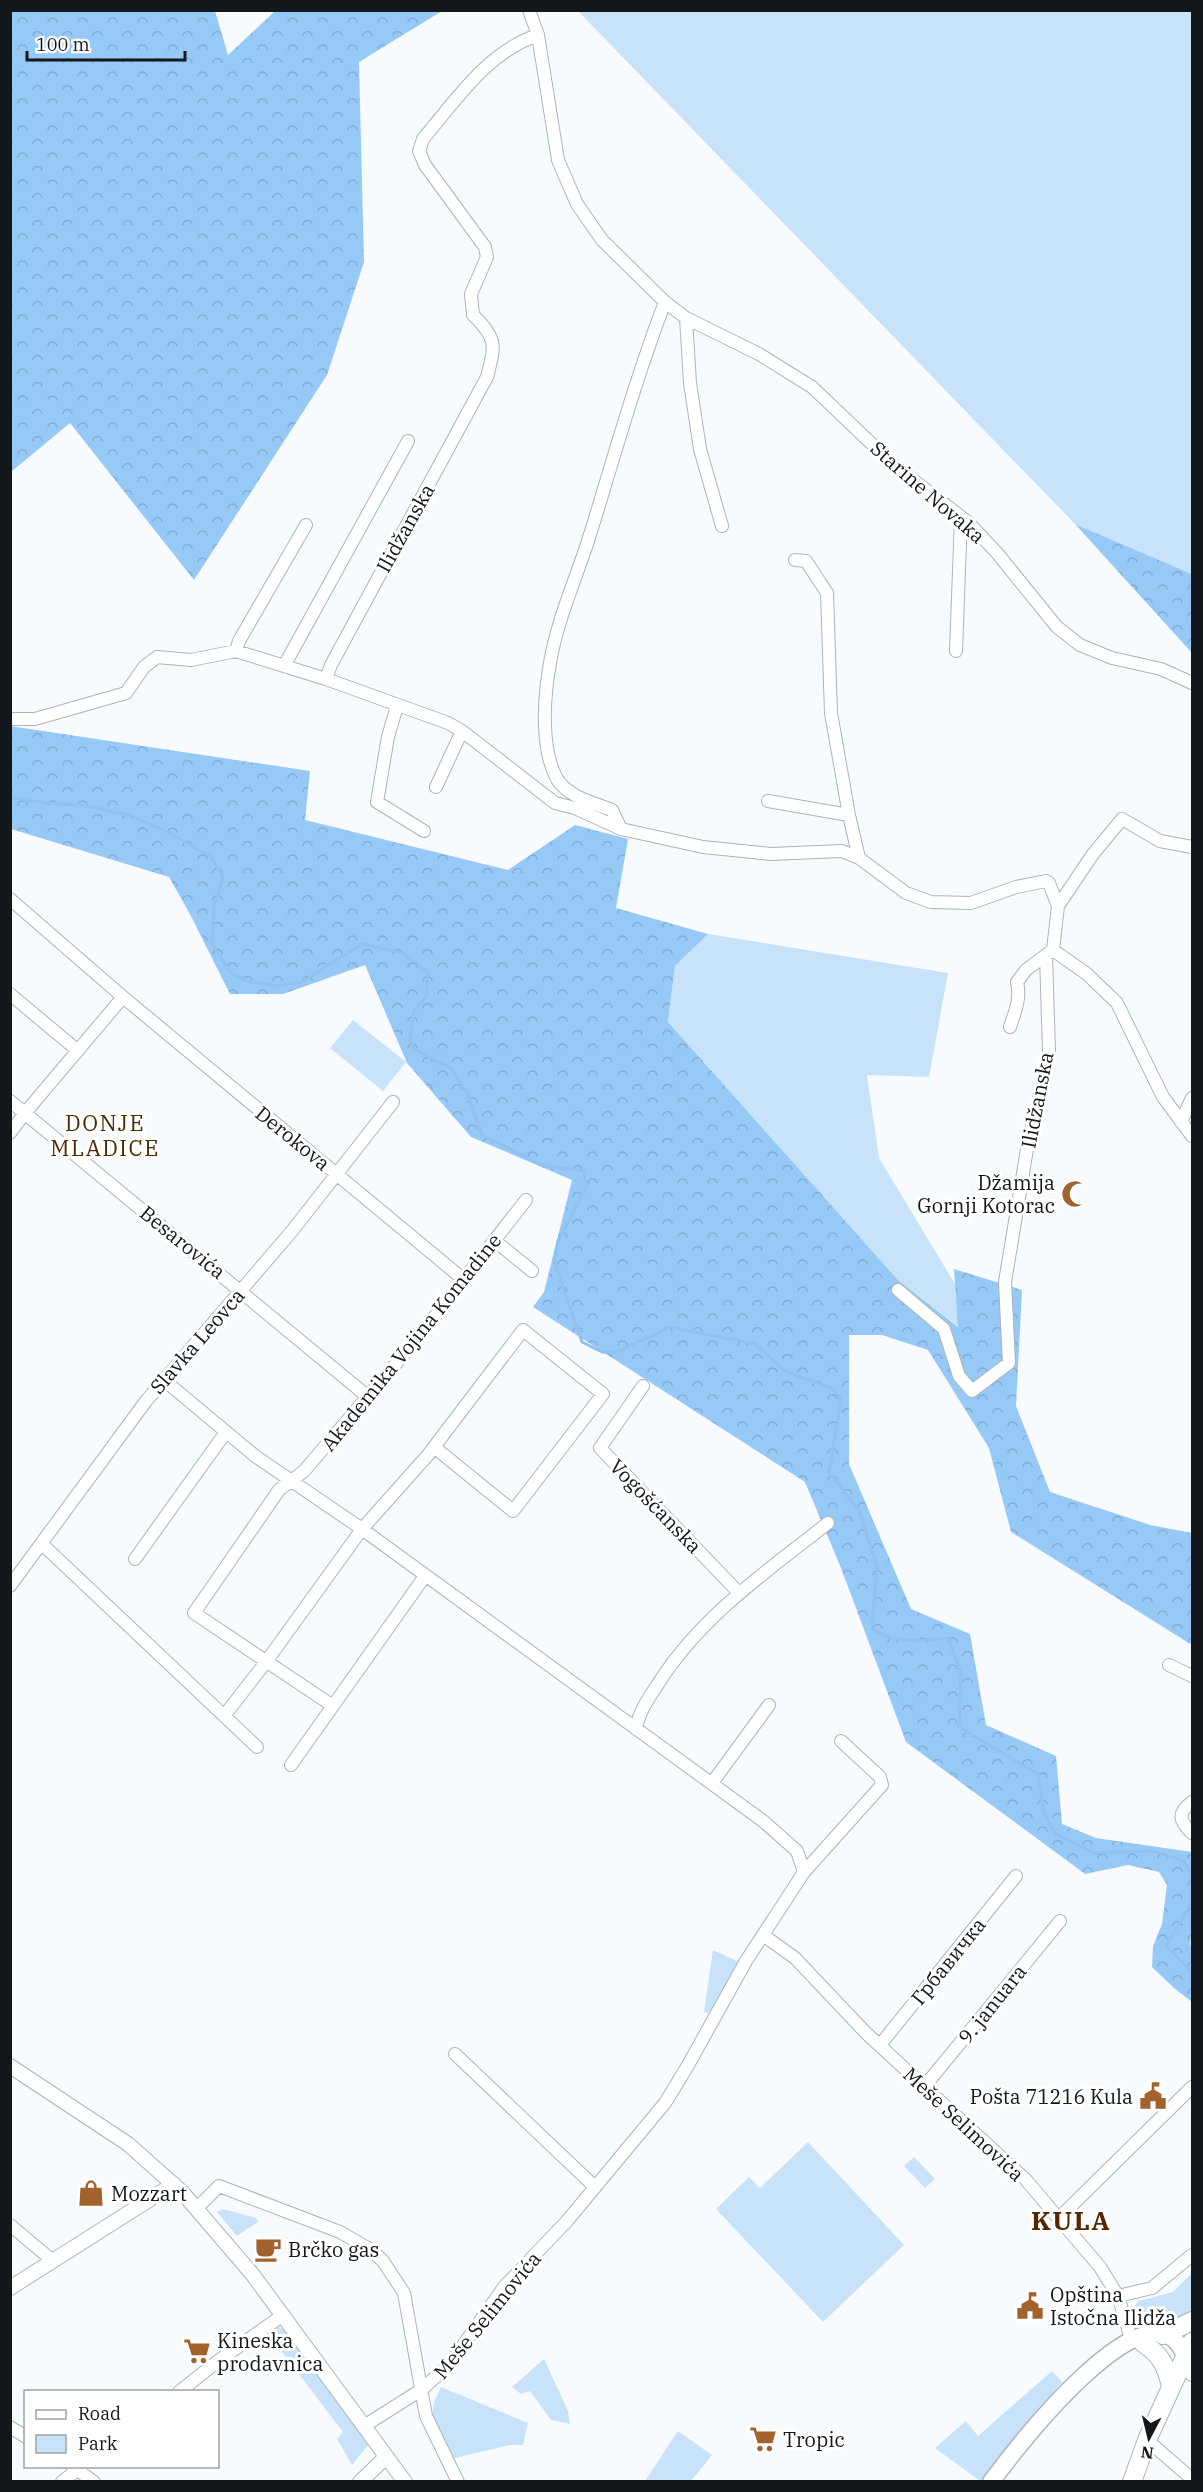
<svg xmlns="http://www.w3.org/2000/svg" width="1203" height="2492" font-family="'IBM Plex Serif',serif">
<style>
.green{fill:#c8e2f9}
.forest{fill:url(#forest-crowns)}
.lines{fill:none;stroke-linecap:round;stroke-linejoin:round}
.stream{stroke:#90c1ef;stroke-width:3}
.minor-casing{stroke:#aab4bd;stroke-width:14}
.tertiary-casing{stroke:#aab4bd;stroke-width:16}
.secondary-casing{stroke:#aab4bd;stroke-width:19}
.primary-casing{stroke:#aab4bd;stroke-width:20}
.minor{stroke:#fff;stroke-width:12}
.tertiary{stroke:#fff;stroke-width:14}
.secondary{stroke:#fff;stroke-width:16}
.primary{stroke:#fff;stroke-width:18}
.labels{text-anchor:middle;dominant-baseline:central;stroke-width:6;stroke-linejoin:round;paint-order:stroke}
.street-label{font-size:20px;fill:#13161a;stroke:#fff}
.poi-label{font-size:20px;fill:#13161a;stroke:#fff;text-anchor:start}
.quarter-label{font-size:22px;letter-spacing:1.5px;fill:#522800;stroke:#fff}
.district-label{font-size:26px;font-weight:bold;letter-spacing:1.5px;fill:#522800;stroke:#fff}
</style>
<defs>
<pattern id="forest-crowns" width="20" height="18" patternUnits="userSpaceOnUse" patternTransform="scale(1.5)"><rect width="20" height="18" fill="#97c9f7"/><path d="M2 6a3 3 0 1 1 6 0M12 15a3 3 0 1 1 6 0" fill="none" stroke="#81acd3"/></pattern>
</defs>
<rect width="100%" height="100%" fill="#f7fbff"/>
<path class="green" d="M578,11H1192V574L1075,524Z
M708,934L948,973L929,1077L867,1075L879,1158L955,1284L959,1327L898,1280L668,1022L675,966Z
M353,1020L406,1062L383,1091L330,1048Z
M713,1950L739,1962L712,2011L708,2013L704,2012Z
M808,2142L904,2245L823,2322L716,2209L749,2177L760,2188Z
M914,2157L935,2179L925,2188L904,2166Z
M223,2209L256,2218L258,2222L237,2236L217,2212Z
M1192,2273V2309C1183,2322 1149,2333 1135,2323L1134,2308L1138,2301L1173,2292Z
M279,2327L290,2334L364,2432L369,2444L352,2465L337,2439L343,2432L267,2332Z
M544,2359L568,2411L570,2424L551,2420L530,2391L521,2394L512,2387Z
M1052,2371L1062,2382L980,2481L935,2448L966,2421L978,2436Z
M441,2387L528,2423L523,2445H510L451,2459L432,2414L434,2402Z
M678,2431L712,2455L691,2481H645Z"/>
<path class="forest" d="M11,10L215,11L228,55L275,11H442L359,62L364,262L327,375L194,580L70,423L11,472Z
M1075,524L1192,574V653Z
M10,726L310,771L305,820L508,870L575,825L628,839L616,908L708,934L675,966L668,1022L898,1280L958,1327L954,1269L1022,1290L1016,1406L1050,1492L1150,1525L1192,1533V1645L1011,1532L989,1448L928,1350L882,1335H849V1464L911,1609L970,1634L986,1725L1056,1756L1062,1824L1096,1838L1192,1852V1934L1190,1944L1192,1947V2002L1174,1988L1152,1967L1153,1946L1162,1924L1167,1885L1159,1872L1128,1865L1085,1874L906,1742L841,1568L805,1482L533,1307L544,1292L572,1180L471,1137L407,1063L365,965L283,994H230L190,914L169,877L11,829Z"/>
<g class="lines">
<path class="stream" d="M10,797L29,801L87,806L132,816L170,833L211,857L223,877L214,908L212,944L231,973L250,982L278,986L302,982L362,944L403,953L428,972L426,996L414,1011L410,1039L414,1049L452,1069L468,1095L482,1135L542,1165L583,1171L587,1186L558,1241L554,1261L582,1342L602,1352L614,1353L671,1327L755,1344L786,1372L832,1388L841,1400L829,1472L859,1511L877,1566L872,1629C896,1645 921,1640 948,1638L961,1672L959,1727L1038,1774L1044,1814L1056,1834L1094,1853L1153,1851L1184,1861L1192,1875
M1192,1901L1166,1946L1192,1972"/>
<defs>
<path id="minor" d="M529,10L538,35L558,160L577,204L602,240L665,302L686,318L759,354L812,387L895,466L969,523L997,553L1057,627L1080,645L1112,658L1161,669L1192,683
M686,318L690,383L700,449L722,526
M795,560L806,561L827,593L831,713L849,815L859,858
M236,651L239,641L306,525
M956,651L961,517
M284,666L408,441
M326,679L331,665L487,377C495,346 498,339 473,315L471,294L487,257L485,247L425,165L419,151L423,139C456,100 487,52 538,35
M397,706L388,737L377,802L424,831
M10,719H35L126,693L144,667L157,657L191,660L236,651L326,679L448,723L462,731L555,803L575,808L621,829L703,847L771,854L842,851L859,858L906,893L931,902L971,903L1016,887L1046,881L1049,883L1058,906L1053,950L1087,974L1117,1003L1163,1097L1192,1136
M436,787L462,731
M768,801L849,815
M621,829L612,810C594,803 568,797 557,779C540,748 544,696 550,663C557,621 575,581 588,541C613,461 635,380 665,302
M10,899L123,997L463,1279
M1058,906L1093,854L1122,819L1160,841L1192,847
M10,994L77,1050
M1010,1027C1015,1012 1021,998 1017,982L1026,970L1046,955
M10,1101L367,1396
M1181,1122L1192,1098
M10,1133L25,1113L123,997
M494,1240L532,1271
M898,1290L944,1329L959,1376L972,1391L1009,1363L1005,1282L1028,1143L1044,1080L1049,1052L1046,955L1053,950
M164,1380L255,1456L362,1529L763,1821L797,1851L804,1872L746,1961L687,2067L665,2103L567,2221L504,2287L450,2364L421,2390L364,2426
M643,1386L600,1448L739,1593
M42,1544L257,1747
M135,1559L226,1432
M10,1586L146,1401L292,1231L393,1102
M1169,1665L1192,1676
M333,1706L194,1613L279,1490L304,1471L418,1338L526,1200
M224,1716L266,1662L362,1529L428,1455L434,1447L523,1330L603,1394L513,1511L434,1447
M636,1729C639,1712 648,1699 658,1684C701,1616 766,1572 828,1523
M291,1765L425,1576
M712,1783L769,1705
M1192,1802C1177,1813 1179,1821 1192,1833
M804,1872L882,1785L880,1777L841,1741
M763,1935L795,1958L866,2033L1026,2180L1100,2267L1118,2296L1131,2339
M880,2045L1016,1876
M455,2054L595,2187
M924,2087L1060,1921
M197,2208L219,2186L340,2232L371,2250L383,2261L404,2293L426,2416L458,2482
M1059,2218L1192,2087
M10,2225L53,2261
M1118,2296L1152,2288L1192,2255
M1181,2364L1192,2375
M179,2392L218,2361L283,2315
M10,2427L26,2437
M1147,2440L1192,2479
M72,2466L94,2482
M62,2482L82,2466"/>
<path id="tertiary" d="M10,2066L128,2144L182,2192L253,2275L405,2482
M10,2288L174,2184
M360,2482L386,2457"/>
<path id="secondary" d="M991,2482C1014,2451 1152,2270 1185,2356"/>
<path id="primary" d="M1163,2335L1192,2321
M1143,2343C1161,2355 1166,2365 1171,2386
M1132,2482L1147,2440L1192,2342"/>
</defs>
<use href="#minor" class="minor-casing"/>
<use href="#tertiary" class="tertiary-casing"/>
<use href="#secondary" class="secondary-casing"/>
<use href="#primary" class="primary-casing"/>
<use href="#minor" class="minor"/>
<use href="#tertiary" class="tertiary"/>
<use href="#secondary" class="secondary"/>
<use href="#primary" class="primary"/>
</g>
<defs>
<symbol id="mosque-bare" viewBox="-9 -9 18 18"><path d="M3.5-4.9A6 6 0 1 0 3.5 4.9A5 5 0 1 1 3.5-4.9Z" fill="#a3622c" stroke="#fff" stroke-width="2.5" paint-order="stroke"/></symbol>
<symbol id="civic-bare" viewBox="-9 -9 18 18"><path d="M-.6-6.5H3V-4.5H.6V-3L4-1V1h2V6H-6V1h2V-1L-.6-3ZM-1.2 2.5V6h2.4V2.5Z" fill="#a3622c" stroke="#fff" stroke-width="2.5" paint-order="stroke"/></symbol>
<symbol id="shop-bare" viewBox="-9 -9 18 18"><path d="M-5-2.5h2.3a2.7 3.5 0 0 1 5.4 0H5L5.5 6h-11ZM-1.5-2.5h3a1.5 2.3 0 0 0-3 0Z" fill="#a3622c" stroke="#fff" stroke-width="2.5" paint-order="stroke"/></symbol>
<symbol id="cafe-bare" viewBox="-9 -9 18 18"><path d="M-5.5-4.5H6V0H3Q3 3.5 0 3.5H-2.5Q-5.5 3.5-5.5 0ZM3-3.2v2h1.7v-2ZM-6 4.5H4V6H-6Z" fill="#a3622c" stroke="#fff" stroke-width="2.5" paint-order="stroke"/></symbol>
<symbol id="supermarket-bare" viewBox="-9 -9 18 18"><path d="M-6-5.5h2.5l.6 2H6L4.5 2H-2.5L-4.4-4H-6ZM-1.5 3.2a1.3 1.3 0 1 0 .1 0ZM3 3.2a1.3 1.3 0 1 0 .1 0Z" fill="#a3622c" stroke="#fff" stroke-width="2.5" paint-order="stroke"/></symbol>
</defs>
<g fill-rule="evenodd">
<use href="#mosque-bare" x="1056" y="1175" width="38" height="38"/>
<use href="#civic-bare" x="1134" y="2077" width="38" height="38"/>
<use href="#shop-bare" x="72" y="2174" width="38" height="38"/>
<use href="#cafe-bare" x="249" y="2230" width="38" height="38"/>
<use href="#civic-bare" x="1011" y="2287" width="38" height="38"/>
<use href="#supermarket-bare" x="178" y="2332" width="38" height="38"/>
<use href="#supermarket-bare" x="744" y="2420" width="38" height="38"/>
</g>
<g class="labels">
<g class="street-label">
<text transform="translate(928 492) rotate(41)">Starine Novaka</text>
<text transform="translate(405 528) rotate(-61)">Ilidžanska</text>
<text transform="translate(1037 1100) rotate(-79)">Ilidžanska</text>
<text transform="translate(293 1138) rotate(39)">Derokova</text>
<text transform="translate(183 1242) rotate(39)">Besarovića</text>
<text transform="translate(197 1341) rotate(-49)">Slavka Leovca</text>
<text transform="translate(411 1342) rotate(-51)">Akademika Vojina Komadine</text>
<text transform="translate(656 1506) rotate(46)">Vogošćanska</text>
<text transform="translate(948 1961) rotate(-51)">Грбавичка</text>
<text transform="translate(992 2004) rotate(-51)">9. januara</text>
<text transform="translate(964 2124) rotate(43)">Meše Selimovića</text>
<text transform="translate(487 2315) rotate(-51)">Meše Selimovića</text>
</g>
<g class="poi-label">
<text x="1055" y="1182" text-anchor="end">Džamija<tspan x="1055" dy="23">Gornji Kotorac</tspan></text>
<text x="1133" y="2096" text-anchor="end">Pošta 71216 Kula</text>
<text x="111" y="2193">Mozzart</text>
<text x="288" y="2249">Brčko gas</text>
<text x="1050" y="2294">Opština<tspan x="1050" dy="23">Istočna Ilidža</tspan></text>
<text x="217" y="2340">Kineska<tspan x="217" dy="23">prodavnica</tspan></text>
<text x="783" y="2439">Tropic</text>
</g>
<g class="quarter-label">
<text x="105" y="1122">DONJE<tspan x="105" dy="25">MLADICE</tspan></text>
</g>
<g class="district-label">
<text x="1071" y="2220">KULA</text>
</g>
</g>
<rect width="1203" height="2492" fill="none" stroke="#13161a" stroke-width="24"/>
<rect x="24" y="2390" width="195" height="78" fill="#ffffff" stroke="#a1a2a3" stroke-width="1.5"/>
<rect x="36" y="2410" width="30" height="9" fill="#ffffff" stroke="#a1a2a3" stroke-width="1.5"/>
<text x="78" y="2420" font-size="18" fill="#13161a">Road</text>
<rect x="36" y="2435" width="30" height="18" fill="#c8e2f9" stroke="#a1a2a3" stroke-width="1.5"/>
<text x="78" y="2450" font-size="18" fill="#13161a">Park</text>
<g transform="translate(1149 2438) rotate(187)" stroke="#ffffff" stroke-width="4.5" paint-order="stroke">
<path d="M0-4.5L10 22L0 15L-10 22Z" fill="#13161a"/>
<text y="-9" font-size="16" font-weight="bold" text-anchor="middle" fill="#13161a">N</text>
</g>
<path d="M27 51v9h158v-9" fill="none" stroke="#13161a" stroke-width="3"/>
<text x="36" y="51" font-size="18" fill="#13161a" stroke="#ffffff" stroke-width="4.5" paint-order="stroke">100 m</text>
</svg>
